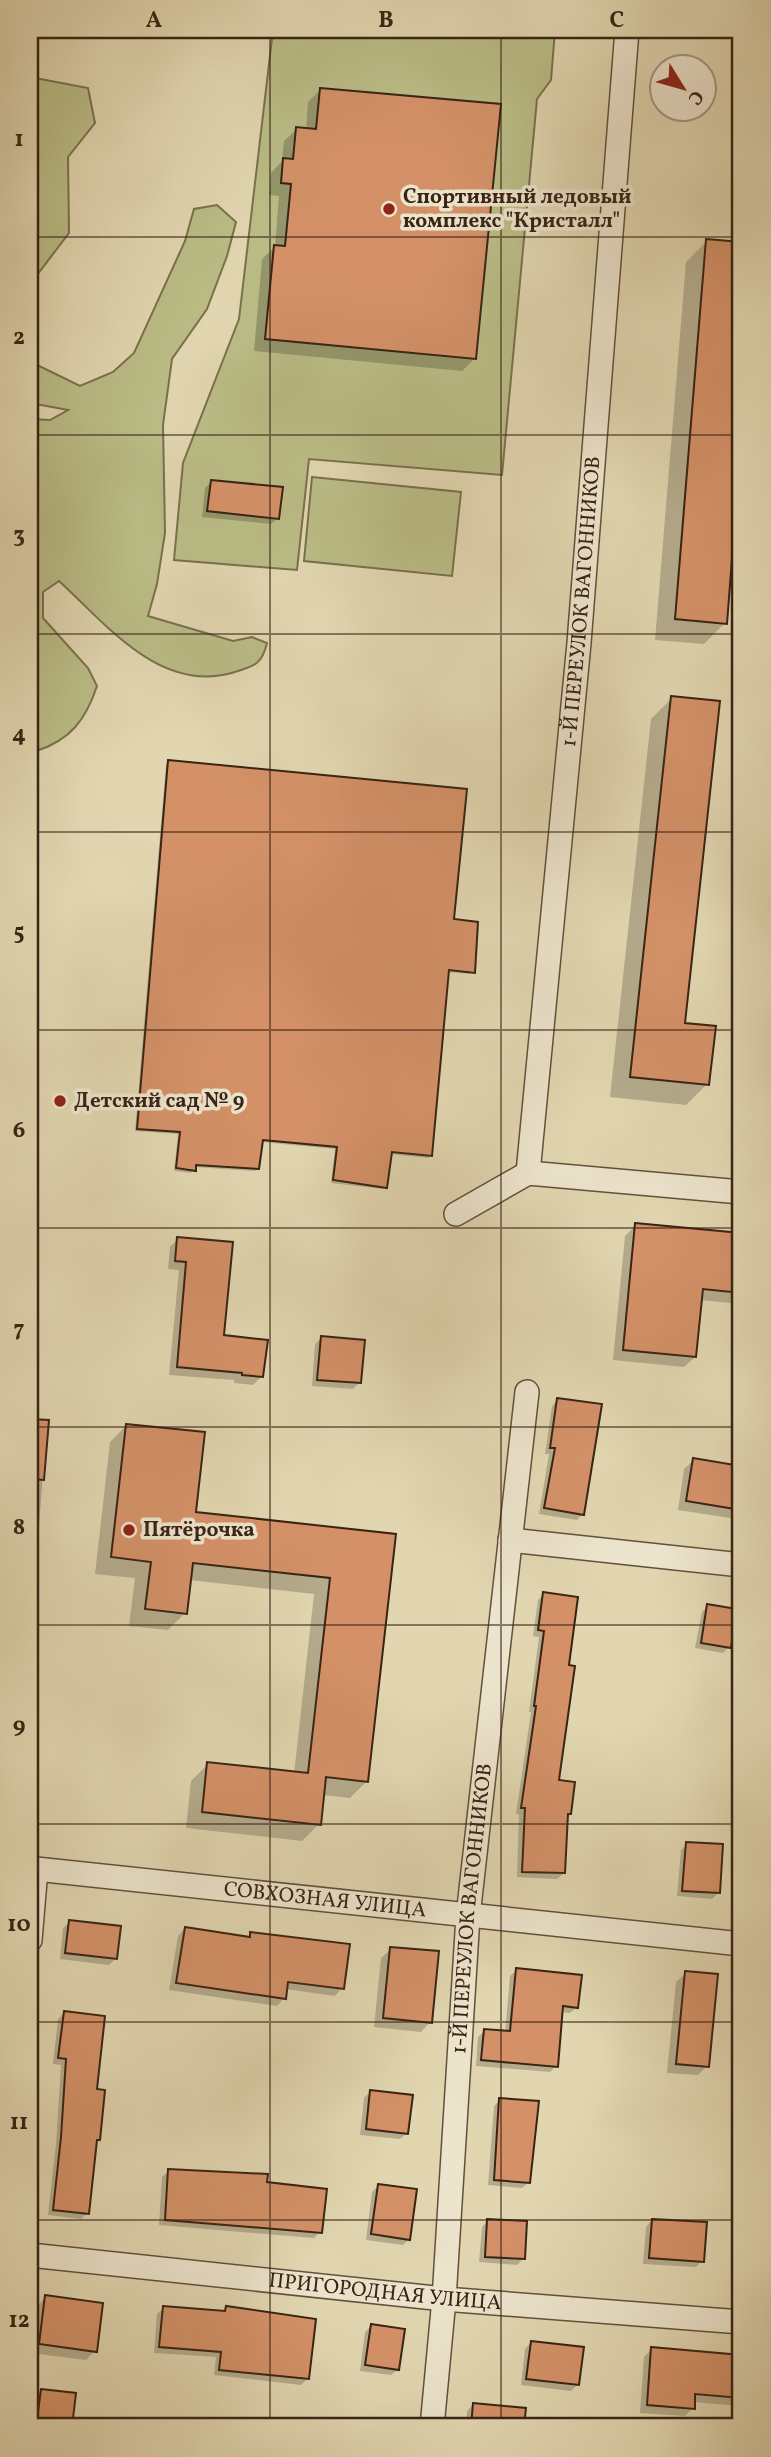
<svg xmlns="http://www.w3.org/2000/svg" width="771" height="2457" font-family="Vollkorn,serif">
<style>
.green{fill:#babc86;stroke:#7a704e;stroke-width:2}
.shadow{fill:#0003}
.building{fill:#d49168;stroke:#392315;stroke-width:2}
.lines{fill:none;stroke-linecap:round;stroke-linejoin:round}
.minor-casing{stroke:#63503c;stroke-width:26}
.minor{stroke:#ece4cc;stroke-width:23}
.grid{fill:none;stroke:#392315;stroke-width:2;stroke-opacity:0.55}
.poi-dot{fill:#8f2418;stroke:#ece4cc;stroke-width:2.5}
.labels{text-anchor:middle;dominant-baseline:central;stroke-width:7;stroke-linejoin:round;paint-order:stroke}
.poi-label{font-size:21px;font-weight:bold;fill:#392315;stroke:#ece4cc;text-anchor:start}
.street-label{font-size:21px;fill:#392315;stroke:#ece4cc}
.neatline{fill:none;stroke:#392315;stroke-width:2.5}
.grid-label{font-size:23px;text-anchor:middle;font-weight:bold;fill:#392315}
</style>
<rect width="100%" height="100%" fill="#e1d6b0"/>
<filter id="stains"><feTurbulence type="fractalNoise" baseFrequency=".00286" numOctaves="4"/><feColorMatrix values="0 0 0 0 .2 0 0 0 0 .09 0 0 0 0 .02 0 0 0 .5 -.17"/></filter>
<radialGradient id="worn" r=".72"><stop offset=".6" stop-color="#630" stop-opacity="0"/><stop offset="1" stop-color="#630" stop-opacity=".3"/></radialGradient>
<path class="green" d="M273,30H555L551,80L537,99L502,475L309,459L297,570L174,560L183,463L239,319Z
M30,77L88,88L95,123L68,157L69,233L37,275L30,280Z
M217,205L236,222L227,256L207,309L172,359L163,425L165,533L157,584L148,616L233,641L252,637L267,643C262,664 255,666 235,672C161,695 107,625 59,581L43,592V618L88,668L97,686C86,719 71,740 36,751L30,745V419L50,420L68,410L30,403V356L33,363L80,386L113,372L134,353L185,241L194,209Z
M312,477L461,492L452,576L304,561Z"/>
<path class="shadow" d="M321,89L475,358L462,371L254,351L262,259L275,247L279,196L269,195L271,173L282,161L284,141L297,129L306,130L308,102Z
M707,241L741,244V419L725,623L704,644L655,640L686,262Z
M211,482L278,518L271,524L202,517L205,488Z
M672,698L683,1024L707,1084L686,1105L610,1097L651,719Z
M169,762L452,921L473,972L470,974L447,972L430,1155L428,1158L389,1154L386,1187L383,1189L331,1183L335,1149L261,1142L257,1168L255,1171L194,1167L191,1173L174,1171L178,1134L135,1131L166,765Z
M636,1225L741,1234V1304L700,1300L695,1357L684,1367L613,1360L625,1236Z
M178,1239L222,1337L262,1376L253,1385L234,1383V1380L169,1375L179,1270L168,1269L170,1247Z
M321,1338L359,1383L353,1389L312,1386L315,1344Z
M558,1400L583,1514L577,1520L539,1514L549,1454H545L552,1406Z
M30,1421L47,1422L38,1540L30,1548Z
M127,1425L194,1514L394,1536L367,1781L350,1798L322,1795L319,1824L302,1841L186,1828L191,1781L208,1764L294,1774L314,1594L189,1580L185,1613L168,1630L129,1626L135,1578L95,1574L110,1442Z
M694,1460L741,1467V1515L737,1519L678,1510L684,1469Z
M544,1594L567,1666L557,1781L569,1814L566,1816L564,1873L557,1879L517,1877L519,1814H516L531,1712H529L539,1637L533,1636L538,1600Z
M708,1606L729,1647L723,1653L695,1648L702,1612Z
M687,1844L718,1893L712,1899L677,1896L681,1850Z
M70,1922L115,1959L109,1965L60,1959L63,1928Z
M185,1928L247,1938L251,1933L342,1988L335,1996L285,1989L284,1998L277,2006L169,1990L178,1936Z
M391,1949L430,2022L421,2032L374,2027L381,1958Z
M517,1970L577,2007L570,2013L560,2012L556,2066L550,2072L476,2066L478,2037L485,2031L505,2033L510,1976Z
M686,1973L707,2066L698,2075L667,2073L676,1982Z
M64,2013L95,2091L99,2139L95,2143L87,2213L81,2219L48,2215L56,2144L61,2065L53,2064L58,2019Z
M370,2092L407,2133L400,2139L360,2135L364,2098Z
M500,2100L529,2182L522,2188L488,2185L494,2106Z
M169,2171L265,2184L320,2232L314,2238L159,2225L162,2177Z
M378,2186L409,2239L403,2245L366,2240L372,2192Z
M652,2220L702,2261L696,2267L643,2264L646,2227Z
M488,2221L523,2259L517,2265L479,2262L482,2227Z
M741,2224V2278H735L737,2227Z
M46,2297L95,2351L86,2360L30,2353L36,2307Z
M164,2308L222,2313L227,2308L307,2379L301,2385L214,2375L216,2357L154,2353L157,2314Z
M371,2326L398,2369L391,2375L360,2371L365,2332Z
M531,2342L578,2384L571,2391L521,2385L525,2349Z
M652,2349L741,2357V2406L693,2402V2408L685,2416L640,2413L644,2357Z
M41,2391L74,2394L70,2427H31L35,2397Z
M473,2405L524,2409L522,2427H466L467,2411Z"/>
<path class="building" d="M320,88L501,104L476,359L265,339L274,245L285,246L291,184L281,183L283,158L293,159L296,127L316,129Z
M706,239L741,242V441L727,624L675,619Z
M211,480L283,487L279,519L207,511Z
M671,696L720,701L685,1023L716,1026L709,1085L630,1077Z
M168,760L467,789L454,919L478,922L475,973L449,970L432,1156L392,1152L387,1188L333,1180L337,1147L263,1140L259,1169L196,1165V1171L176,1168L180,1132L137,1129Z
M635,1223L741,1233V1293L703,1289L696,1357L623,1350Z
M177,1237L233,1242L224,1335L268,1340L263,1377L242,1375V1373L177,1367L186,1262L175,1261Z
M321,1336L365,1340L361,1383L317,1380Z
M557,1398L602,1404L584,1515L544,1508L555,1448H550Z
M30,1419L49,1420L44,1480L30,1479Z
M126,1424L205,1432L196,1512L396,1534L368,1782L326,1777L321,1825L202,1812L207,1762L308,1773L330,1578L193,1563L187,1614L145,1609L151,1562L111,1557Z
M693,1458L741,1466V1510L686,1501Z
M543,1592L578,1597L569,1665L575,1666L559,1780L575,1782L571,1814H568L565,1873L522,1872L525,1808H521L536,1706H534L544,1631L538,1630Z
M707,1604L737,1609L731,1648L701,1643Z
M686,1842L723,1844L720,1893L682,1891Z
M69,1920L121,1926L117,1959L65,1953Z
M185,1927L250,1937V1932L350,1944L344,1989L288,1982L286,1999L176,1983Z
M390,1947L439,1951L432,2023L383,2018Z
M516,1968L582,1975L578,2008L563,2006L558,2067L481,2060L484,2029L510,2031Z
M685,1971L718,1974L709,2067L676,2064Z
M64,2011L105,2016L97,2089L105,2090L100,2140H97L89,2214L53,2210L61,2137L66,2059L58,2058Z
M370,2090L413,2095L408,2134L366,2129Z
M499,2098L539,2101L530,2183L494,2180Z
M168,2169L268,2174L267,2182L327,2189L322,2233L165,2220Z
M378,2184L417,2189L410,2240L371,2234Z
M487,2219L527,2221L525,2259L485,2257Z
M652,2219L707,2222L704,2262L649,2258Z
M45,2295L103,2303L97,2352L39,2344Z
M163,2306L225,2311L226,2306L316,2319L309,2379L219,2370L221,2352L159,2347Z
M371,2324L405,2329L399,2370L365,2365Z
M531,2341L584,2347L579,2385L526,2379Z
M651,2347L741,2355V2398L695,2394V2409L647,2405Z
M41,2389L76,2393L72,2427H36Z
M473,2403L526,2408L524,2427H471Z"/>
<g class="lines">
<defs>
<g id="minor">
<path id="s1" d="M528,1173L579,643L627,30"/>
<path d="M456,1214L528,1173L741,1192"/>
<path d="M510,1540L741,1565"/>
<path id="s2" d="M30,1940L36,1869L741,1944"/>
<path id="s3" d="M30,2255L444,2299L741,2322"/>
<path id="s4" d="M432,2427L444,2299L468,1916L527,1392"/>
</g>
</defs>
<use href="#minor" class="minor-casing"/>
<use href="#minor" class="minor"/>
</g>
<path class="grid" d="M270,30V2427M501,30V2427M30,237H741M30,435H741M30,634H741M30,832H741M30,1030H741M30,1228H741M30,1427H741M30,1625H741M30,1824H741M30,2022H741M30,2220H741"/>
<g class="poi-dot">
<circle cx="389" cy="209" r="7"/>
<circle cx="60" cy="1101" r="7"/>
<circle cx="129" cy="1530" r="7"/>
</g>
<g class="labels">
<g class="poi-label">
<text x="403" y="197">Спортивный ледовый<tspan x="403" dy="24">комплекс "Кристалл"</tspan></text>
<text x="74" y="1101">Детский сад № 9</text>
<text x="143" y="1530">Пятёрочка</text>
</g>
<g class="street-label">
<text stroke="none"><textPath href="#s1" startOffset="574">1-Й ПЕРЕУЛОК ВАГОННИКОВ</textPath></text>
<text stroke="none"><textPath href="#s2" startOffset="362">СОВХОЗНАЯ УЛИЦА</textPath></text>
<text stroke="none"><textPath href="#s4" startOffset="520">1-Й ПЕРЕУЛОК ВАГОННИКОВ</textPath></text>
<text stroke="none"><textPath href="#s3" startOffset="357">ПРИГОРОДНАЯ УЛИЦА</textPath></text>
</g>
</g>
<rect width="771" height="2457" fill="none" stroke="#e1d6b0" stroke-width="77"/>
<g transform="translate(683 88) rotate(127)"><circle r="33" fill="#ece4cc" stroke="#a49783" stroke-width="2"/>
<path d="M0-5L12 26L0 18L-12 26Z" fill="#8f2418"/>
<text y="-10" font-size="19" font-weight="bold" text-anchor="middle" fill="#392315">С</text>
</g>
<rect x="38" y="38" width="694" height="2380" class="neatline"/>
<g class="grid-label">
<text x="154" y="27">A</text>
<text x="386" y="27">B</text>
<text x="617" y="27">C</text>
<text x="19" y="146">1</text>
<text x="19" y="344">2</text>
<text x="19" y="542">3</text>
<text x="19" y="741">4</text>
<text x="19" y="939">5</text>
<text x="19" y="1137">6</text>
<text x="19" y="1336">7</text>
<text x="19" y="1534">8</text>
<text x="19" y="1732">9</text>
<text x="19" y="1931">10</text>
<text x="19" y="2129">11</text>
<text x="19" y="2327">12</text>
</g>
<rect width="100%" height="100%" filter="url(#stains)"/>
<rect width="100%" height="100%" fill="url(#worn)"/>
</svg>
